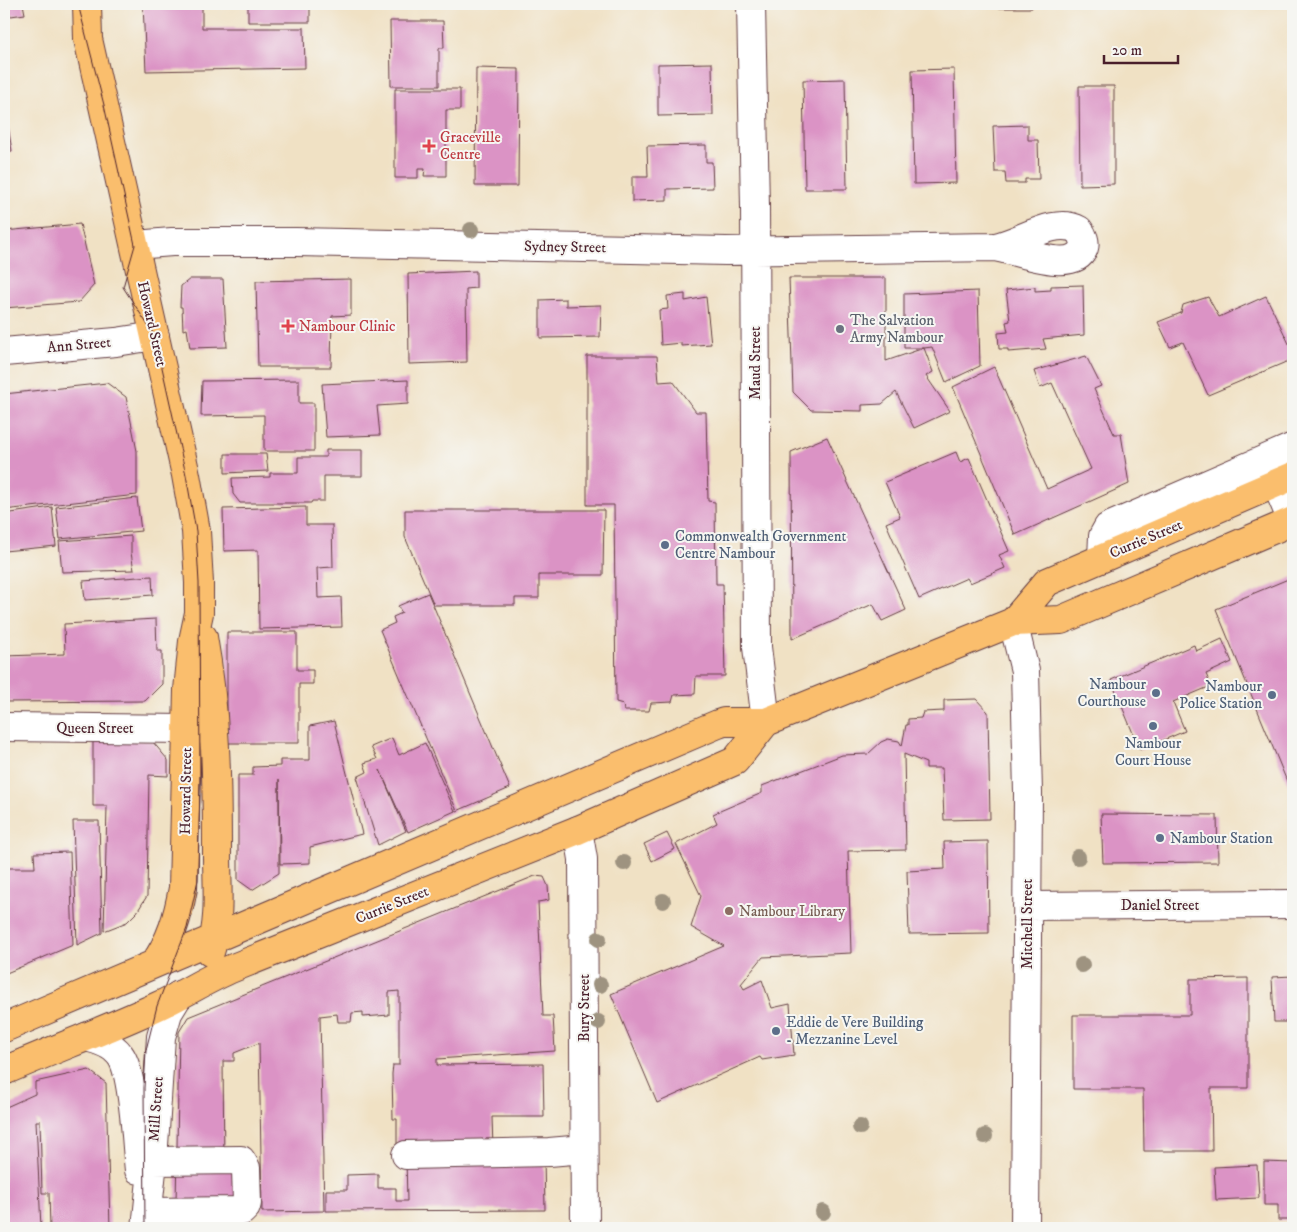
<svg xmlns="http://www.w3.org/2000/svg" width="1297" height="1232" font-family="'IM FELL DW Pica',serif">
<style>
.building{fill:#db93c5}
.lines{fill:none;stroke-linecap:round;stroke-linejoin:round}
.minor-casing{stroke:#633c42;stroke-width:30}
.major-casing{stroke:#633c42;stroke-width:30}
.minor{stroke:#fff;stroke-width:28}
.major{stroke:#fabe6d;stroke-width:28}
.tram{stroke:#4a1f2b;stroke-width:1}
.tree{fill:#9e9380}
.health-dot{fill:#e0444e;stroke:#f6f6f2;stroke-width:2}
.worship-dot{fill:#6b7280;stroke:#f6f6f2;stroke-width:2}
.service-dot{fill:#5c6f8a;stroke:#f6f6f2;stroke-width:2}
.education-dot{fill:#8d6e63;stroke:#f6f6f2;stroke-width:2}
.labels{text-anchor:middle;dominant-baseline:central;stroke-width:4;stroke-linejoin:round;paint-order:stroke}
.health-label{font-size:15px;fill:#be3a42;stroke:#f6f6f2;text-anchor:start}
.street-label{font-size:15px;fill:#4a1f2b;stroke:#f6f6f2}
.worship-label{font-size:15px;fill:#5b616d;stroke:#f6f6f2;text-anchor:start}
.service-label{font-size:15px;fill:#4e5e75;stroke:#f6f6f2;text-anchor:start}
.education-label{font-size:15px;fill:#785e54;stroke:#f6f6f2;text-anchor:start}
</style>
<rect width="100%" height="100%" fill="#f6f6f2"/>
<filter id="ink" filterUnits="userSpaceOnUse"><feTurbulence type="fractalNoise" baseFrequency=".02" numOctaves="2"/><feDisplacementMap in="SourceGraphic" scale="10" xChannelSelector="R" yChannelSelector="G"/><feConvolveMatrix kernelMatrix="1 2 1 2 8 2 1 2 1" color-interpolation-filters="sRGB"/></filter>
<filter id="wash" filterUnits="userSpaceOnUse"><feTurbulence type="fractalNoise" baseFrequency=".0096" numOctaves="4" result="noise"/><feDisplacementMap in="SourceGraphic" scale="20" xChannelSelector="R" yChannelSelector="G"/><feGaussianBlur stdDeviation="1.12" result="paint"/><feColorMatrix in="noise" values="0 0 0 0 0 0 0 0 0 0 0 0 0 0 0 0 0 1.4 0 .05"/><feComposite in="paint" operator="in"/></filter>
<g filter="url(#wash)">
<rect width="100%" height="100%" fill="#f0e1c4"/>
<g id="blocks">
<path class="building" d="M4,4H23L25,14L4,17Z
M143,4H202V28H304L305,68L146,71Z
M248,4H310V22H248Z
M990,4H1032V8H990Z
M390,21H443L444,48H439V86H391Z
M712,63L713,115L658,116V64Z
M476,68L519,69L518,186H475Z
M954,69L956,183L914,184L912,70Z
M845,79L847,189H805L803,80Z
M1079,86H1114V184L1080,185Z
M395,89H460V110H446V176H424L425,169H418V178H395Z
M4,101L12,151L4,152Z
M1028,125V140H1038L1039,179H1025V183H1006L1005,172H995L993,126Z
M706,145V162H712L713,188L667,189V200L632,201V177H648L647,146Z
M80,224L94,285L79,302L4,308V231Z
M476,271V288L466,289L467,362L409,364L408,274Z
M789,278H886V361L924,348H904V294L978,291L980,366L946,382L932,347L924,348L933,372L926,376L950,411L914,428L896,392L882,404L862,405V411L811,410L793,392Z
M190,279H223L227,347L190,348L187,329L183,330L182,307H180L181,286Z
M351,279V315L332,316L331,367H258L256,281Z
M1083,285L1084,335L1043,339L1046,349L1008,352V349H999L998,333L1008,332L1006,322L1010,321L1006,290L1035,287V291L1051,290V286Z
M685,294V301L706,297L711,344L681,346V343L661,345L659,310L668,309L667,296Z
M1266,296L1293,352V359L1208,395L1183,342L1170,347L1158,322L1181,313L1183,305L1208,297L1219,317Z
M566,299V306L601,305L600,337L540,338V300Z
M587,356H657L659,382L673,381L696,412H706L708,501L715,502L716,584H723L725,676H696L695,694L674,695L672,702L651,703L649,711H624L623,704L616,702L614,505H587Z
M1086,356L1101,386L1094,389L1114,434H1121L1129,484L1015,535L953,387L994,367L1047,489L1091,469L1052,383L1040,388L1034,371Z
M299,380V403H314V451H264V415L201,416L202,381Z
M408,380V404L377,406L380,435L326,437L322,384Z
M107,383L126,397L137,451V495L4,510V394Z
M827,437L906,610L882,621L873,604L792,639L791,452Z
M326,450H362V476H324V501H312L311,503H240L233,494L232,478L270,477V473H298V457H326Z
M956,452L960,462L969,458L1009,551L999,555L1005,568L970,583L967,578L919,599L886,523L900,517L885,482Z
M225,454H266L268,471L225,473Z
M137,498L141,531L60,539L56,507Z
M52,507L56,546L4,551V514Z
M306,507V525H332L333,567L317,568L318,598L341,597L342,627L259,629L258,550L224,551L223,509Z
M405,510H604L603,575H539V598H515V605H434L405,537Z
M131,536V553L134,570L62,572L59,541Z
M152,576L153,595L85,600L83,581Z
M1293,577V782L1288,784L1216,609Z
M428,593L510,788L457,811L380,630L395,623L393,617L402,613L398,606Z
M156,619L157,651H162V684L145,701L4,702V656L65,654L64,624Z
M227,632H297V670H313V684H299V743H227Z
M1222,639L1232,662L1206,674L1211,686L1173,702L1185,731L1140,750L1111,680L1194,645L1196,651Z
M976,699L988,712L990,819L944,820L942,768H926V763L904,754L906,850L848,851L851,953L763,957L741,984L744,989L762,980L772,1008L790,1004L794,1055L762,1060L760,1057L657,1103L611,994L724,946L691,927L701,896L676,844L717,823L713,814L762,793V786L842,755L868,754L881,742L888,739L899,741L902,746L906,725H908V719L921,718L923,712L944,711V700Z
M334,721L362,834L310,847V863L280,864L279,779V873L252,890L238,880V775H253V767L280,766V760H310V726Z
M392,738L399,755L425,743L455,811L408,832L380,770L406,831L378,845L357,777L367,772L364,763L377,759L371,747Z
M93,740L152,741L168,760V776L149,775L147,896L137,912L127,922L104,931L107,806H93Z
M1101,814L1217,815L1218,862L1103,863Z
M73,821H99L102,933L77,945Z
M667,833L675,849L652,861L644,844Z
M988,841L989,933L909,934L907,871L945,869L944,842Z
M70,852L73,945L4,974V868H35L34,853Z
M535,876L544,877L548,886L549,900L538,902L543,1016H553L555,1051L437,1059V1065L543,1064L544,1117H492L493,1149L397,1151V1119H393L392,1074L393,1065H399V991L389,992V1015L363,1017V1012L352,1013L351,1022H338L337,1014L320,1016L324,1211L262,1212L259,1043L234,1053V1061H223L224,1165H237L238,1204L176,1205L179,1032L188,1017Z
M1293,976V1022H1274L1272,977Z
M1248,978V1088H1211L1212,1151H1144L1143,1089H1073V1015H1190V979Z
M89,1070L106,1083L110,1228H50L49,1193H42L40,1121H36L41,1228H4V1108L35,1094V1082Z
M544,1157L545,1210L326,1211V1190H347V1175L378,1174V1188H396V1201H407L406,1158Z
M1264,1162L1293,1163V1220H1278V1205H1264Z
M1257,1165L1259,1198L1216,1200L1214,1167Z"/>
</g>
</g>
<g filter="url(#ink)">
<use href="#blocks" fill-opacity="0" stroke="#633c42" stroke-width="1"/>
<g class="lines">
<defs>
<path id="minor" d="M751,4L755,207L757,647L766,722
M135,245L172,242H296L726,251L995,247C1020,243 1054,216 1079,230C1083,235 1086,242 1084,248C1074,275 1013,249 995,247
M4,352L116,342L155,336
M1276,483L1292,521
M1102,558L1103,536L1108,527L1293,447
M1013,622L1025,671L1028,793L1025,1228
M4,727L187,729
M578,830L583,859L585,1228
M1027,906L1293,904
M86,1037C99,1040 112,1044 120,1055C134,1073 136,1145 139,1170
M406,1155L549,1152L584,1149
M148,1212L242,1211L246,1207L247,1203L246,1168L241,1160L153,1161
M146,1228L153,1161L161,1037L168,1013L179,995"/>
<path id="major" d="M87,4L88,39L186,475L196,531L199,583V613L193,641L188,690L183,888C178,916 171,941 154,964
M1013,622L1047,582L1293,476
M203,637C216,709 217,781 217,854C217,886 221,921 210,952
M4,1028L718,724L724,722H766L1013,622L1061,620L1293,521
M4,1071C55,1049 108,1029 158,1006C184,994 207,979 233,968L578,830L735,761L766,722"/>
</defs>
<use href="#minor" class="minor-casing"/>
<use href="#major" class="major-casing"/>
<use href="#minor" class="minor"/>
<use href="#major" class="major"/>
<path class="tram" d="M78,4L104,105L135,245L123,287L155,336L186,475L196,531L199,583L200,783L198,880L187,928L157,1006L146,1050L144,1088L145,1228"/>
</g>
<g class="tree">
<circle cx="471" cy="230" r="8"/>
<circle cx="1078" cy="857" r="8"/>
<circle cx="624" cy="863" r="8"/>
<circle cx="663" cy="901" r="8"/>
<circle cx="599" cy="939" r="8"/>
<circle cx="1082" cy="965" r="8"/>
<circle cx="600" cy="985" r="8"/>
<circle cx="598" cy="1022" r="8"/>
<circle cx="860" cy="1127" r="8"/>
<circle cx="985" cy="1136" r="8"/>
<circle cx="823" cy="1212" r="8"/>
</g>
</g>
<g class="health-dot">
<path d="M426.5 138.5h5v5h5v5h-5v5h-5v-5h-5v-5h5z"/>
<path d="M285.5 318.5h5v5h5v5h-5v5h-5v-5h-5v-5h5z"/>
</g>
<circle class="worship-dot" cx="840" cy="329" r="5"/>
<g class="service-dot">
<circle cx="665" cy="545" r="5"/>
<circle cx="1156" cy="693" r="5"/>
<circle cx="1272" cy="695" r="5"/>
<circle cx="1153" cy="726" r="5"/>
<circle cx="1160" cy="838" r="5"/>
<circle cx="776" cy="1031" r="5"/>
</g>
<circle class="education-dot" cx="729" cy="911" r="5"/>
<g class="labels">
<g class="health-label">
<text x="440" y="137">Graceville<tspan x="440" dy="17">Centre</tspan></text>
<text x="299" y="326">Nambour Clinic</text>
</g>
<g class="street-label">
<text transform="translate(565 247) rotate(1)">Sydney Street</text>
<text transform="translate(152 324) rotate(77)">Howard Street</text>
<text transform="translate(79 345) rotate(-5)">Ann Street</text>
<text transform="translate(755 363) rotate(-90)">Maud Street</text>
<text transform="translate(1146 539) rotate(-23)">Currie Street</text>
<text x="95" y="728">Queen Street</text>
<text transform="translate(186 791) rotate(-89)">Howard Street</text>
<text transform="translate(392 905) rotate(-22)">Currie Street</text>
<text x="1160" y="905">Daniel Street</text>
<text transform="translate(1027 924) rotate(-90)">Mitchell Street</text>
<text transform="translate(584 1008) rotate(-90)">Bury Street</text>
<text transform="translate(156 1109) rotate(-86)">Mill Street</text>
</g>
<g class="worship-label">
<text x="850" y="320">The Salvation<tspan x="850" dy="17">Army Nambour</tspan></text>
</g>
<g class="service-label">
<text x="675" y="536">Commonwealth Government<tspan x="675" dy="17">Centre Nambour</tspan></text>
<text x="1146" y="684" text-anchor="end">Nambour<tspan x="1146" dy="17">Courthouse</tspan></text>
<text x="1262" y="686" text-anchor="end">Nambour<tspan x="1262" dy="17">Police Station</tspan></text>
<text x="1153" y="743" text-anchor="middle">Nambour<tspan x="1153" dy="17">Court House</tspan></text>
<text x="1170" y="838">Nambour Station</text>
<text x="786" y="1022">Eddie de Vere Building<tspan x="786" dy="17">- Mezzanine Level</tspan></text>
</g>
<g class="education-label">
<text x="739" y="911">Nambour Library</text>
</g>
</g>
<rect width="1297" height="1232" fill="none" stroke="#f6f6f2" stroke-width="20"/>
<path d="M1104 55v8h74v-8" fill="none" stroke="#4a1f2b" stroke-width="2.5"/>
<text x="1112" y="55" font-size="15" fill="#4a1f2b" stroke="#f6f6f2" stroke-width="4" paint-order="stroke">20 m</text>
</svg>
